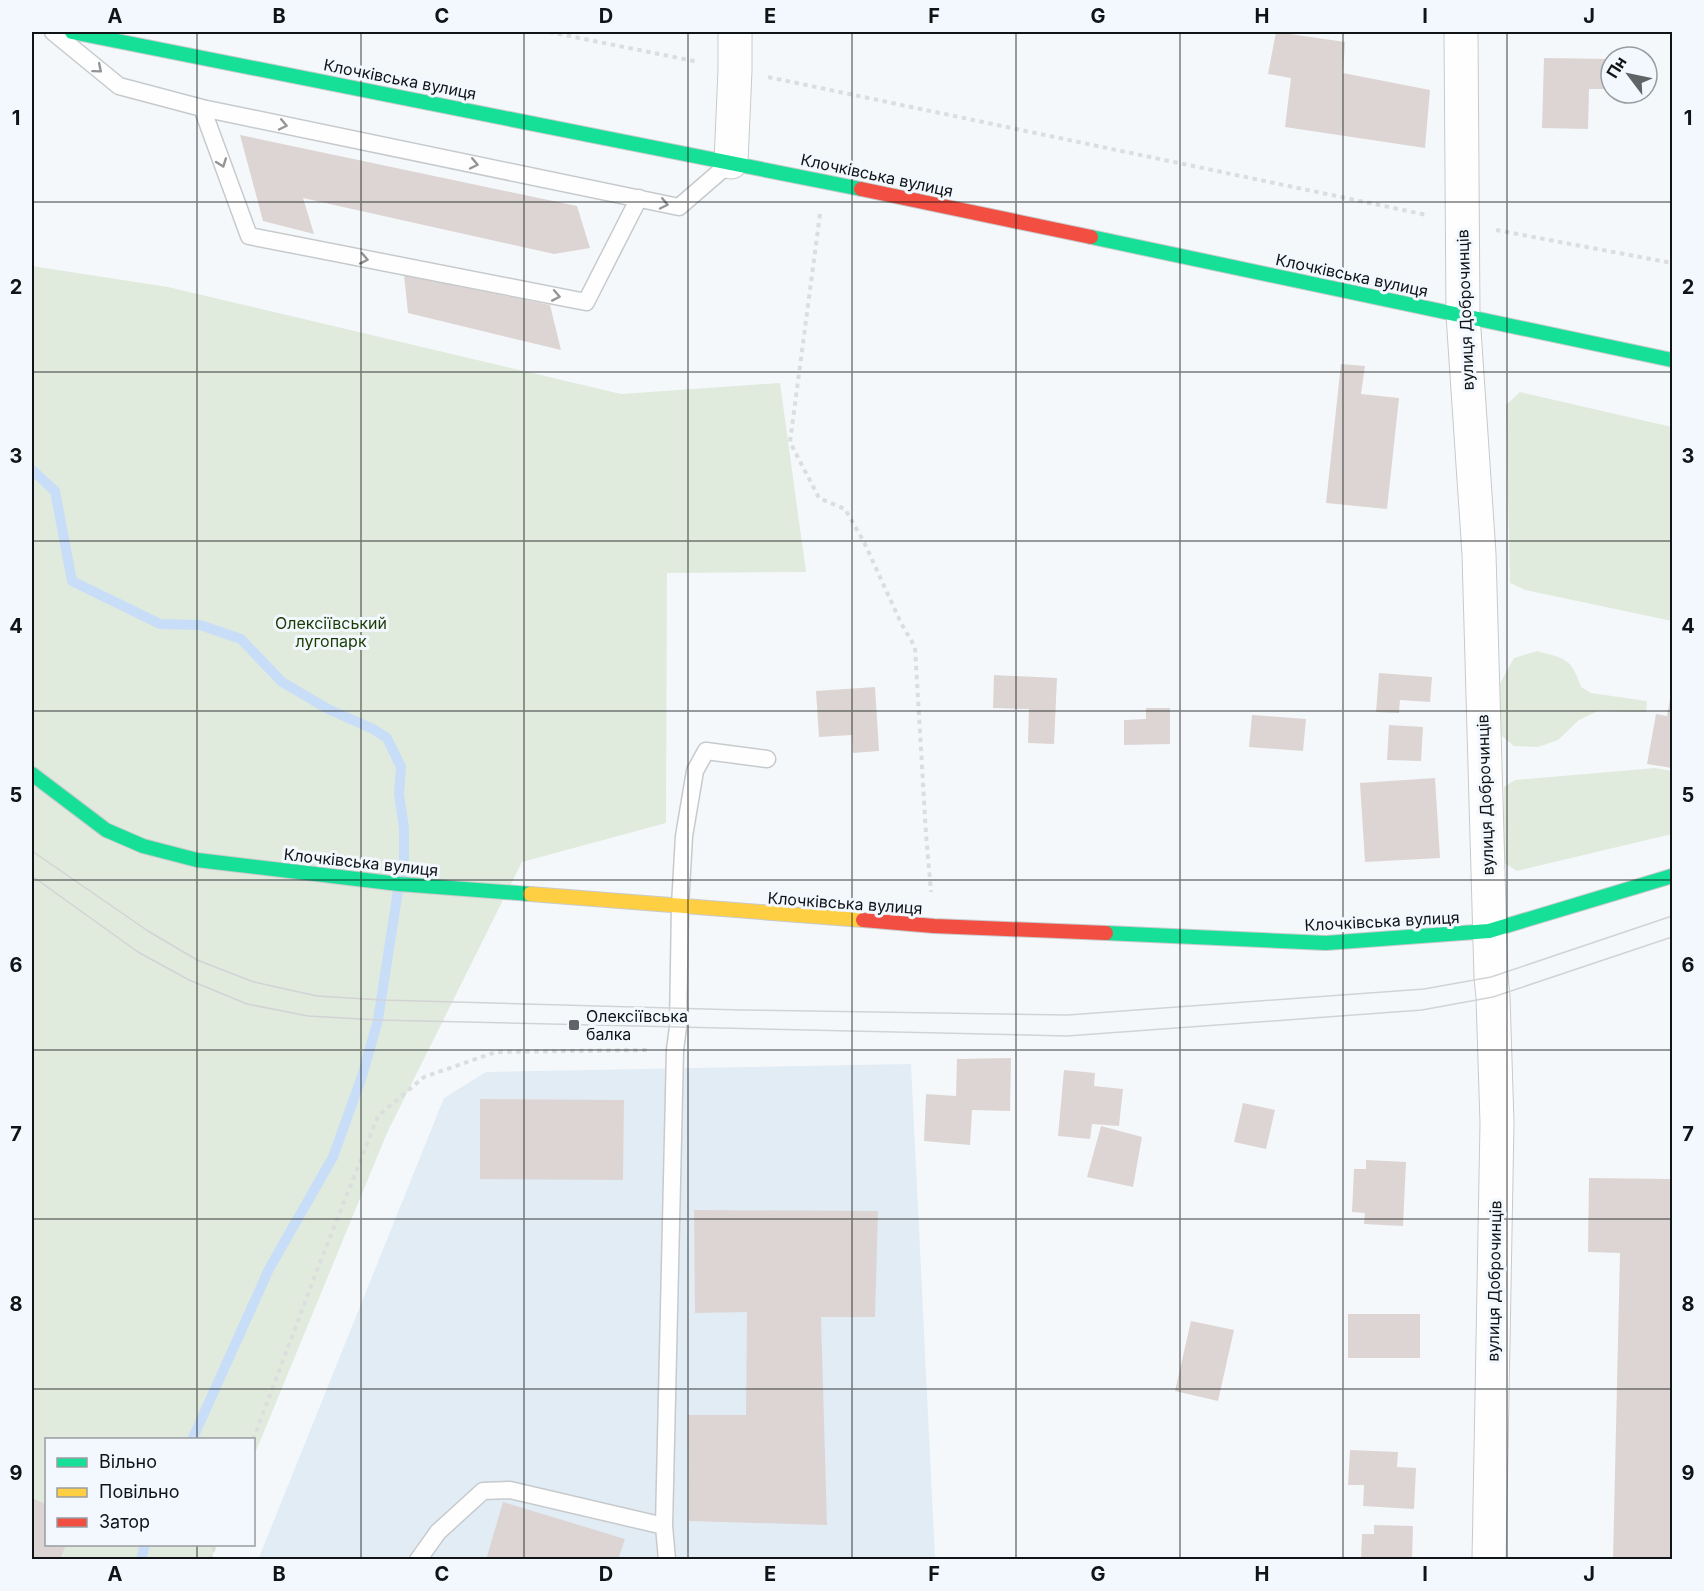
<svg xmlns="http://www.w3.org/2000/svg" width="1704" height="1591" font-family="Inter,sans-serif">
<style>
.built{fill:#e2ecf4}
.green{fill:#e0ebde}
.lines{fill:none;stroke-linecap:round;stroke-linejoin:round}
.stream{stroke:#c8ddf8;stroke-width:10}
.building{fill:#ddd5d3}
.lane-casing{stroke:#c7cacc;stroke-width:19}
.street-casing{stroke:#c7cacc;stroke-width:35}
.fast-casing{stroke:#c7cacc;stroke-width:16}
.slow-casing{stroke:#c7cacc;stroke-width:16}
.jam-casing{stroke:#c7cacc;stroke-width:16}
.path{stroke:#dcdddd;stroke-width:4;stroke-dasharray:4.5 4.5;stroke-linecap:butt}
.lane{stroke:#fefefe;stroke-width:16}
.street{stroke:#fefefe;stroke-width:33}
.fast{stroke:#16e098;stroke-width:14}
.slow{stroke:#ffcf43;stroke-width:14}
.jam{stroke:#f24e42;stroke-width:14}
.tram{stroke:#d2d3d4;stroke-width:1.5}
.oneway{stroke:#939596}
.grid{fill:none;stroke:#111416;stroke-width:1.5;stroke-opacity:0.55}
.poi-dot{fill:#616466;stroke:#f2f8fe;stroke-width:2}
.labels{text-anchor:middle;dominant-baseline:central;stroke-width:6;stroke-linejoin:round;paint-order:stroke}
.street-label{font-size:16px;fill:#111416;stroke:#f2f8fe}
.park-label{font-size:16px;fill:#1a3c03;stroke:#f2f8fe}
.poi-label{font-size:16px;fill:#111416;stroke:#f2f8fe;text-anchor:start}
.neatline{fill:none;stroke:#111416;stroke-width:2}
.grid-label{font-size:20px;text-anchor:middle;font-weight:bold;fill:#111416}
</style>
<rect width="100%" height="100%" fill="#f5f8fb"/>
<path class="built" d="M911,1064L935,1559L258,1560L444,1098L486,1072Z"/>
<path class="green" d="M32,266L168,287L621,394L780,383L806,572L667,573L666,823L522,862L387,1133L254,1456V1440H46V1544L217,1545L211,1559H32Z
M1520,392L1672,427V621L1525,590L1510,583L1506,405Z
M1537,651C1565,659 1571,657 1581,687L1591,693L1647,701L1646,712L1598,711L1579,720L1558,740L1538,747L1514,746L1502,736L1496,709L1498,687L1514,658Z
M1655,768L1672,771V834L1517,871L1504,863V787L1515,780Z"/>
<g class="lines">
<path class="stream" d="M32,470L55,491L72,581L160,624L200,625L241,639L282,682L328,709L373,729L387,738L401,767L399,794L404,828V865L399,884L378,1020L362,1076L333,1157L269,1269L192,1440
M141,1560L145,1544"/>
</g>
<path class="building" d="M1276,32L1345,42L1343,73L1430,90L1425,148L1285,127L1291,78L1268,74Z
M1544,58L1611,59V89H1589L1588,129L1542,128Z
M240,135L577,206L590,248L554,254L303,198L314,234L263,221Z
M404,275L550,305L561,350L408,313Z
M1341,364L1365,366L1361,394L1399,398L1387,509L1326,503Z
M1379,673L1432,677L1430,702L1400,700L1399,713L1376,712Z
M994,675L1057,678L1054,744L1028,743L1029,709L993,708Z
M875,687L879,751L853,753L852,735L819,737L816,691Z
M1671,693H1672V768L1647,764L1656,714L1667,716Z
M1146,708H1170V744L1124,745V720L1146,719Z
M1252,715L1306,719L1303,751L1249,747Z
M1389,725L1423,727L1421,761L1387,760Z
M1435,778L1440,858L1365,862L1360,783Z
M1011,1058L1010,1111L972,1110L970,1145L924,1141L926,1094L956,1096L957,1059Z
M1064,1070L1095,1073L1094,1086L1123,1089L1119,1126L1092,1124L1090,1139L1058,1136Z
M480,1099L624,1100L623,1180L480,1179Z
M1243,1103L1275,1110L1266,1149L1234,1142Z
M1101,1126L1142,1137L1133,1187L1087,1177Z
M1366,1160L1406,1162L1403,1226L1364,1224L1365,1213L1352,1212L1354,1169H1366Z
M1589,1178L1672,1179V1560H1613L1620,1253L1588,1252Z
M694,1210L878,1211L875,1317H821L827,1525L689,1521L688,1415H746L747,1312L695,1313Z
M1348,1314H1420V1358H1348Z
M1191,1321L1234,1330L1218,1401L1175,1391Z
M1350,1450L1398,1452L1397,1467L1416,1468L1414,1509L1363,1506L1364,1485H1348Z
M32,1498L46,1504V1544H66L60,1560H32Z
M503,1502L625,1539L618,1560H486Z
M1374,1525L1413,1526L1412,1560H1361L1362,1534H1374Z"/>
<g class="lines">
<defs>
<path id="lane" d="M53,32L119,86L202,108L679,207L731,162
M202,108L249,236L586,302L639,198
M418,1560L438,1532L483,1491L510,1490L664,1526
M667,1560L664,1526L675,1050L678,1027L680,906L684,836L695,771L706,751L767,759"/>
<path id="street" d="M1461,32L1463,315L1479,554L1491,977L1493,997L1497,1123L1489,1560
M731,162L735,70V32"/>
<path id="fast" d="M72,32L861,189
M1091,237L1672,360
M32,774L106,830L143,846L197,860L399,884L530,894
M1106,933L1326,943L1489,931L1672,876"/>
<path id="slow" d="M530,894L863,920"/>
<path id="jam" d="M861,189L1091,237
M863,920L934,926L1106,933"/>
</defs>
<use href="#lane" class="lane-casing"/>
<use href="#street" class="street-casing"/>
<use href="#fast" class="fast-casing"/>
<use href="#slow" class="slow-casing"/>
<use href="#jam" class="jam-casing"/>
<path class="path" d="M549,32L699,62
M768,77L1427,215
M820,214L790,442L819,498L845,509L864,542L901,623L915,647L926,834L931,892
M1496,230L1672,263
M253,1440L317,1270L378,1116L424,1077L496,1052L648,1050
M210,1560L215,1544"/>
<use href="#lane" class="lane"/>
<use href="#street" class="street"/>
<use href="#fast" class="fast"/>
<use href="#slow" class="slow"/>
<use href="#jam" class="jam"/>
<path class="tram" d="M32,851L148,931L197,960L254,982L317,996L382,1000L742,1010L1068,1015L1424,989L1491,977L1672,916
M32,876L138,952L189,980L247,1004L308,1016L378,1020L1067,1036L1422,1010L1493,997L1672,937"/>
</g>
<defs><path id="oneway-chevron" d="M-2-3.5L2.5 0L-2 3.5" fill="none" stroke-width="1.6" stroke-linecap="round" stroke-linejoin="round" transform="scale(1.5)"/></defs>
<g class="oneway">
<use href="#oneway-chevron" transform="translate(98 69) rotate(40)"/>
<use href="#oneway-chevron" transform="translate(283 125) rotate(12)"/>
<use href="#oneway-chevron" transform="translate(222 163) rotate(70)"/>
<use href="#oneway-chevron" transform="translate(474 164) rotate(12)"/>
<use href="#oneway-chevron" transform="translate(664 204) rotate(12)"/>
<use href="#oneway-chevron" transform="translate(364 259) rotate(11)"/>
<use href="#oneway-chevron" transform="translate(556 296) rotate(11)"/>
</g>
<path class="grid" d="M197,32V1440M361,32V1560M524,32V1560M688,32V1560M852,32V1560M1016,32V1560M1180,32V1560M1343,32V1560M1507,32V1560M32,202H1672M32,372H1672M32,541H1672M32,711H1672M32,880H1672M32,1050H1672M32,1219H1672M32,1389H1672M197,1544V1560"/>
<rect class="poi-dot" x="568" y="1019" width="12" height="12" rx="3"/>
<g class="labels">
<g class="street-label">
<text transform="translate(400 79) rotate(11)">Клочківська вулиця</text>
<text transform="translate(877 175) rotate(12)">Клочківська вулиця</text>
<text transform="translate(1352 275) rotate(12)">Клочківська вулиця</text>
<text transform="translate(1465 310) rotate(-92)">вулиця Доброчинців</text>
<text transform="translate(1485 795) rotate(-92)">вулиця Доброчинців</text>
<text transform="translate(361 862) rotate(6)">Клочківська вулиця</text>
<text transform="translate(845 903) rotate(4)">Клочківська вулиця</text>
<text transform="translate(1382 921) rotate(-3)">Клочківська вулиця</text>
<text transform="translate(1494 1281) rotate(-89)">вулиця Доброчинців</text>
</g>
<g class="park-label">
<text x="331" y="623">Олексіївський<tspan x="331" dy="18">лугопарк</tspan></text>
</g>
<g class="poi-label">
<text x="586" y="1016">Олексіївська<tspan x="586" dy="18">балка</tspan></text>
</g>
</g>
<rect width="1704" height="1591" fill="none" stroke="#f2f8fe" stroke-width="66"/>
<rect x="45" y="1438" width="210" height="108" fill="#f2f8fe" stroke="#989da1" stroke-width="1.5"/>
<rect x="57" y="1458" width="30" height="9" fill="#16e098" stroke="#989da1" stroke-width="1.5"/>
<text x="99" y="1468" font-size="18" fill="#111416">Вільно</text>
<rect x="57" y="1488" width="30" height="9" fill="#ffcf43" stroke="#989da1" stroke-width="1.5"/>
<text x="99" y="1498" font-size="18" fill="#111416">Повільно</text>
<rect x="57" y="1518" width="30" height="9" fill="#f24e42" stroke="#989da1" stroke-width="1.5"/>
<text x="99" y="1528" font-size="18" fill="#111416">Затор</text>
<g transform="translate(1629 75) rotate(302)"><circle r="28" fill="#f2f8fe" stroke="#989da1" stroke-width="1.5"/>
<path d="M0-4.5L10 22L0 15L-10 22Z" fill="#616466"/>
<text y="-9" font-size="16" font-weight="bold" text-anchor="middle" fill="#111416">Пн</text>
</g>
<rect x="33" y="33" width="1638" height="1525" class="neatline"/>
<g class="grid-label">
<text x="115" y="23">A</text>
<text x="279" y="23">B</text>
<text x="442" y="23">C</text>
<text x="606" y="23">D</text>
<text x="770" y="23">E</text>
<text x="934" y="23">F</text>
<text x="1098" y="23">G</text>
<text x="1262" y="23">H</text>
<text x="1425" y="23">I</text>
<text x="1589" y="23">J</text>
<text x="16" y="125">1</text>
<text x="1688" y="125">1</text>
<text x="16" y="294">2</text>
<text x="1688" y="294">2</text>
<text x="16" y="463">3</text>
<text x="1688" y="463">3</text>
<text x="16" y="633">4</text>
<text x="1688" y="633">4</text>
<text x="16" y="802">5</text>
<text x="1688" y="802">5</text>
<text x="16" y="972">6</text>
<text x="1688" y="972">6</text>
<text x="16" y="1141">7</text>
<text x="1688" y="1141">7</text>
<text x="16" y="1311">8</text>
<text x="1688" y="1311">8</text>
<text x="16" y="1480">9</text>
<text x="1688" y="1480">9</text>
<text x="115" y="1581">A</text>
<text x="279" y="1581">B</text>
<text x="442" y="1581">C</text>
<text x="606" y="1581">D</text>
<text x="770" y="1581">E</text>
<text x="934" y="1581">F</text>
<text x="1098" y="1581">G</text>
<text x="1262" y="1581">H</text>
<text x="1425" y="1581">I</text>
<text x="1589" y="1581">J</text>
</g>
</svg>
